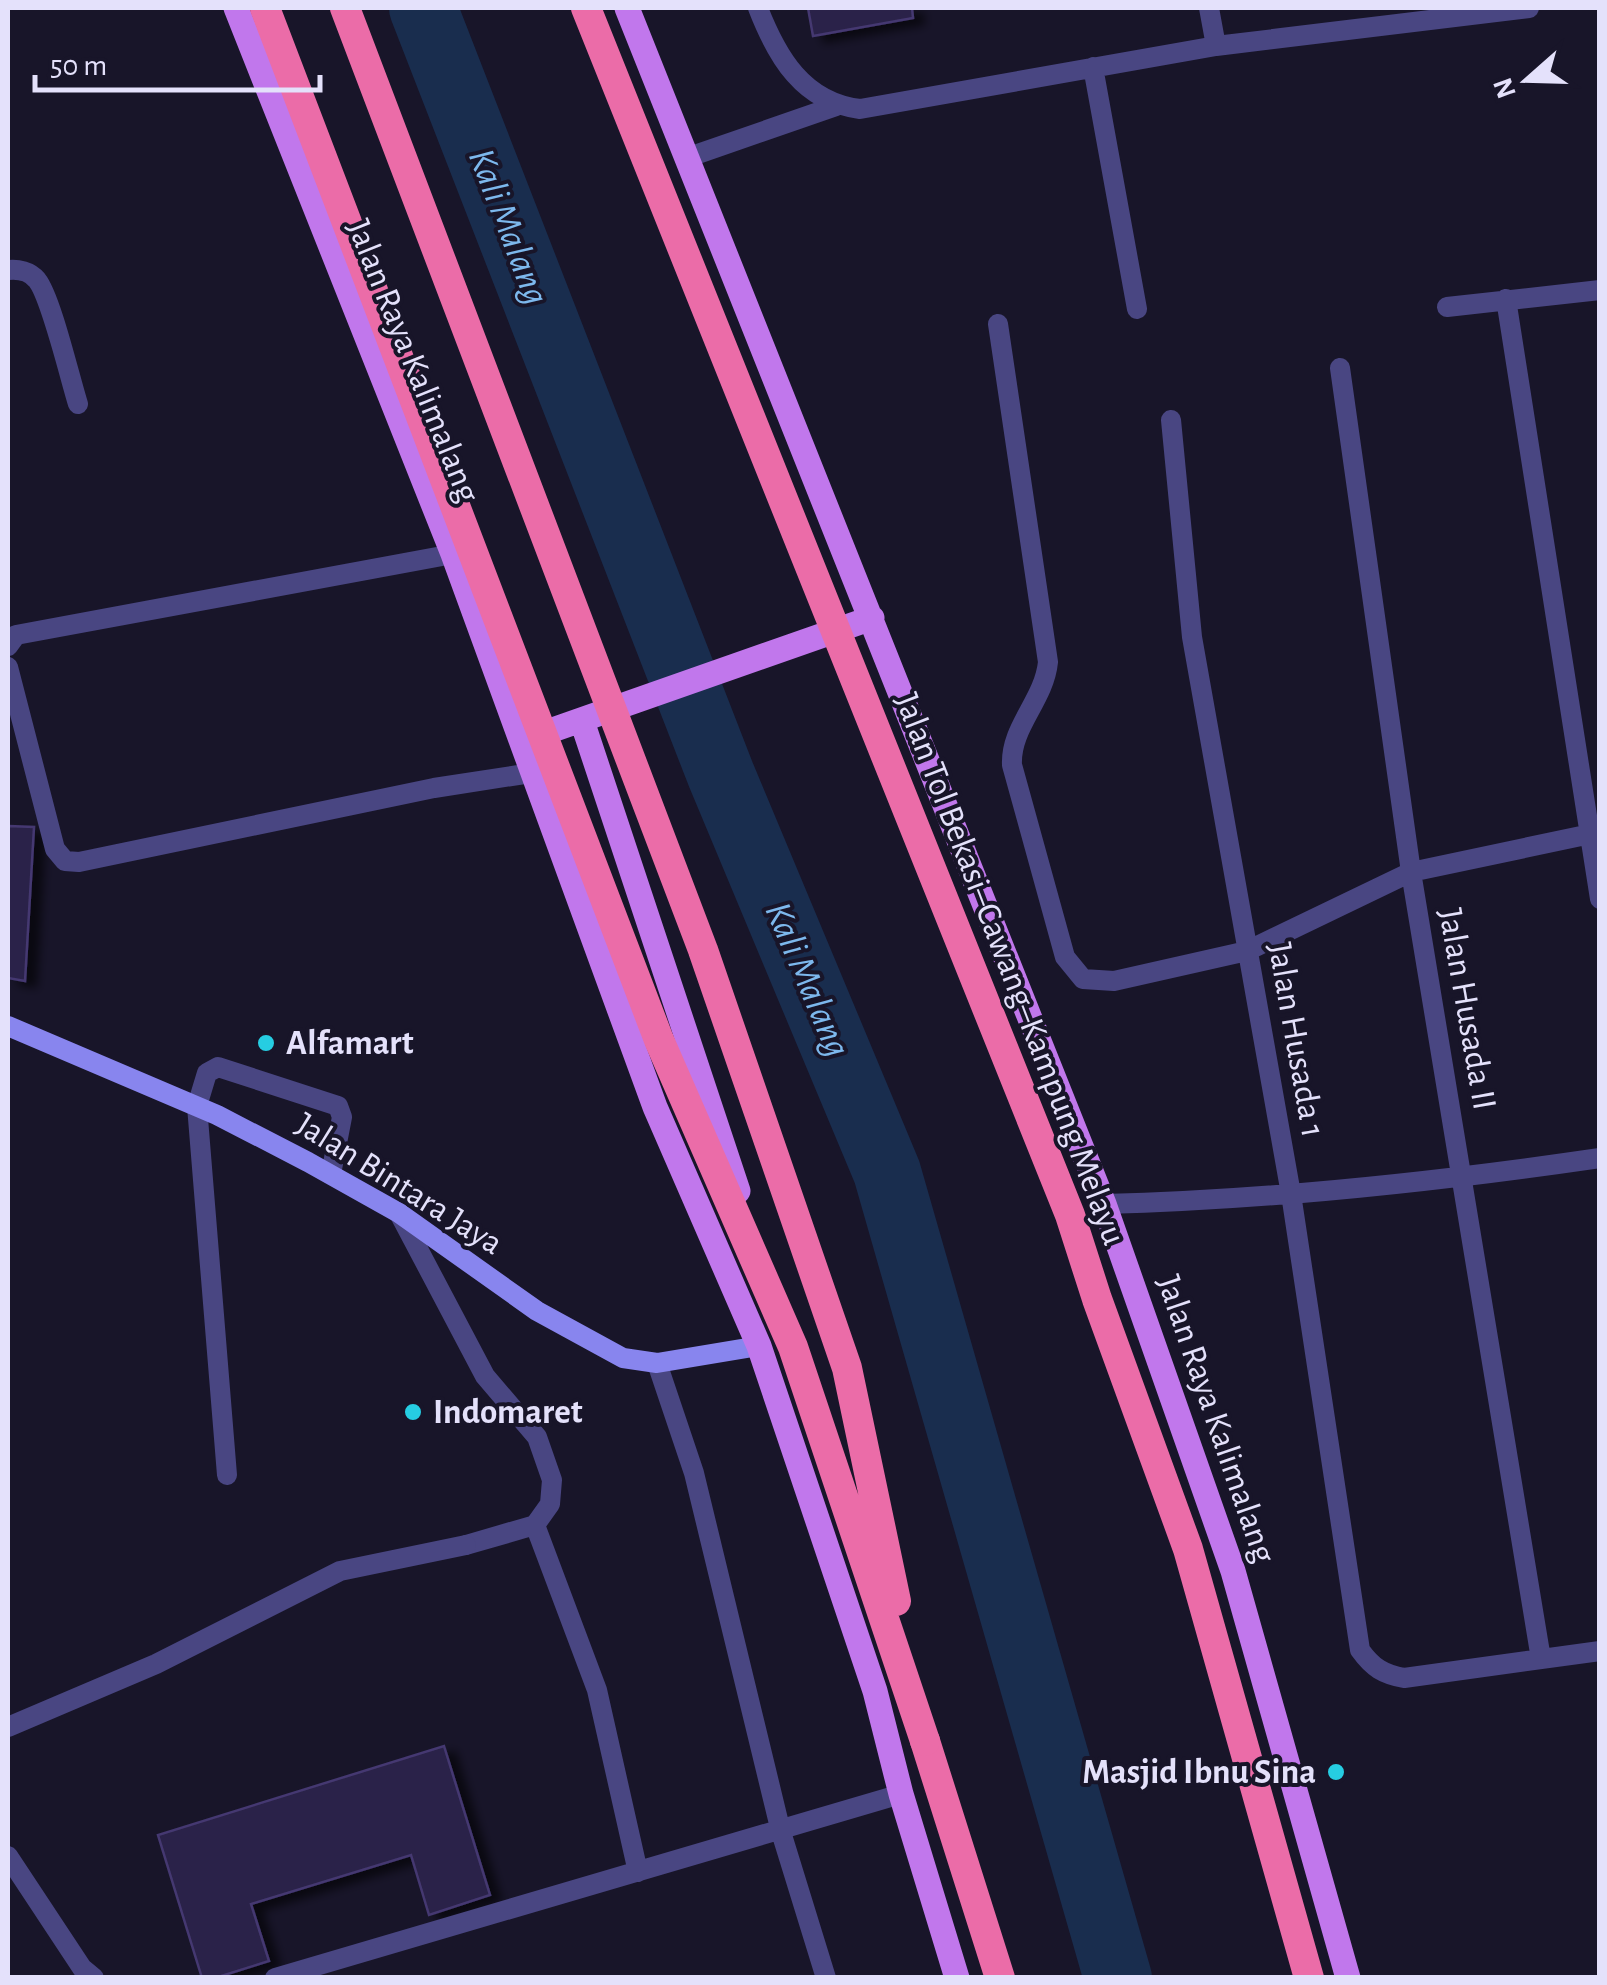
<svg xmlns="http://www.w3.org/2000/svg" width="1607" height="1985" font-family="'Alegreya Sans',sans-serif">
<style>
.lines{fill:none;stroke-linecap:round;stroke-linejoin:round}
.river{stroke:#192d4e;stroke-width:68}
.building{fill:#2b2348;stroke:#443871;stroke-width:2.5;filter:url(#shadow)}
.lane{stroke:#494682;stroke-width:20}
.street{stroke:#494682;stroke-width:20}
.secondary{stroke:#8885ee;stroke-width:20}
.primary{stroke:#c177ec;stroke-width:25}
.highway{stroke:#eb6ca8;stroke-width:30}
.highway-bridge{stroke:#eb6ca8;stroke-width:30}
.poi-dot{fill:#26cde2;stroke:#181529;stroke-width:4}
.labels{text-anchor:middle;dominant-baseline:central;stroke-width:8;stroke-linejoin:round;paint-order:stroke}
.street-label{font-size:35px;fill:#e4e1fb;stroke:#181529}
.poi-label{font-size:35px;font-weight:bold;fill:#e4e1fb;stroke:#181529;text-anchor:start}
.water-label{font-size:38px;font-style:italic;fill:#7db8ed;stroke:#181529}
</style>
<defs>
<filter id="shadow"><feDropShadow dx="11" dy="6" stdDeviation="5" flood-color="#0009"/></filter>
</defs>
<rect width="100%" height="100%" fill="#181529"/>
<g class="lines">
<path class="river" d="M423,8L721,775L887,1172L1118,1978"/>
</g>
<path class="building" d="M808,8H912L913,18L813,36Z
M8,826L34,827L25,981L8,978Z
M444,1746L490,1895L429,1915L411,1855L251,1904L269,1961L215,1978H202L158,1835Z"/>
<g class="lines">
<path class="lane" d="M197,1106L207,1073L218,1067L338,1106L342,1117L331,1174
M399,1213L485,1376L537,1437L552,1480L550,1504L535,1525L466,1545
M657,1363L694,1473L781,1832L826,1978
M535,1525L597,1690L638,1872
M8,1856L82,1968L94,1978
M275,1978L901,1794"/>
<path class="street" d="M758,8C777,57 803,102 860,109L1216,46L1529,8
M1209,8L1216,46
M1093,67L1137,309
M689,157L836,106
M8,270C18,269 30,271 37,280C51,297 70,379 78,404
M1506,299L1600,899
M1447,307L1600,290
M998,324L1048,662C1044,701 1010,727 1012,765L1065,957L1083,979L1114,981L1247,951L1411,872L1600,832
M1340,368L1411,872L1541,1659
M1171,420L1192,637L1291,1194L1360,1650C1373,1668 1383,1674 1404,1678L1600,1651
M8,646L16,635L453,554
M8,667L55,849L65,861L79,862L434,788L531,773
M197,1106L227,1475
M1104,1204C1270,1200 1435,1182 1600,1158
M8,1727L156,1664L340,1571L466,1545"/>
<path class="secondary" d="M8,1026L217,1115L308,1162L399,1213L537,1311L623,1358L657,1363L759,1346"/>
<path class="primary" d="M236,8L453,554L655,1107L759,1346L875,1691L901,1794L957,1978
M627,8L1104,1204L1233,1571L1348,1978
M582,721L738,1191
M524,740L872,618"/>
<path class="highway" d="M925,1741L1000,1978"/>
<path class="highway-bridge" d="M265,8L659,1040L793,1347L925,1741
M345,8L703,950L847,1368L896,1601
M586,8L1070,1215L1097,1299L1188,1549L1309,1978"/>
</g>
<g class="poi-dot">
<circle cx="266" cy="1043" r="10"/>
<circle cx="413" cy="1412" r="10"/>
<circle cx="1336" cy="1772" r="10"/>
</g>
<g class="labels">
<g class="street-label">
<text transform="translate(413 361) rotate(68)">Jalan Raya Kalimalang</text>
<text transform="translate(1010 969) rotate(69)">Jalan Tol Bekasi–Cawang–Kampung Melayu</text>
<text transform="translate(1467 1009) rotate(80)">Jalan Husada II</text>
<text transform="translate(1296 1040) rotate(80)">Jalan Husada 1</text>
<text transform="translate(399 1184) rotate(32)">Jalan Bintara Jaya</text>
<text transform="translate(1216 1419) rotate(71)">Jalan Raya Kalimalang</text>
</g>
<g class="poi-label">
<text x="286" y="1043">Alfamart</text>
<text x="433" y="1412">Indomaret</text>
<text x="1316" y="1772" text-anchor="end">Masjid Ibnu Sina</text>
</g>
<g class="water-label">
<text transform="translate(508 227) rotate(69)">Kali Malang</text>
<text transform="translate(807 980) rotate(67)">Kali Malang</text>
</g>
</g>
<rect width="1607" height="1985" fill="none" stroke="#e4e1fb" stroke-width="20"/>
<g transform="translate(1527 80) rotate(250)" stroke="#181529" stroke-width="8" paint-order="stroke">
<path d="M0-8L18 38L0 25L-18 38Z" fill="#e4e1fb"/>
<text y="-15" font-size="28" font-weight="bold" text-anchor="middle" fill="#e4e1fb">N</text>
</g>
<path d="M35 75v15h285v-15" fill="none" stroke="#e4e1fb" stroke-width="5"/>
<text x="50" y="75" font-size="30" fill="#e4e1fb" stroke="#181529" stroke-width="8" paint-order="stroke">50 m</text>
</svg>
